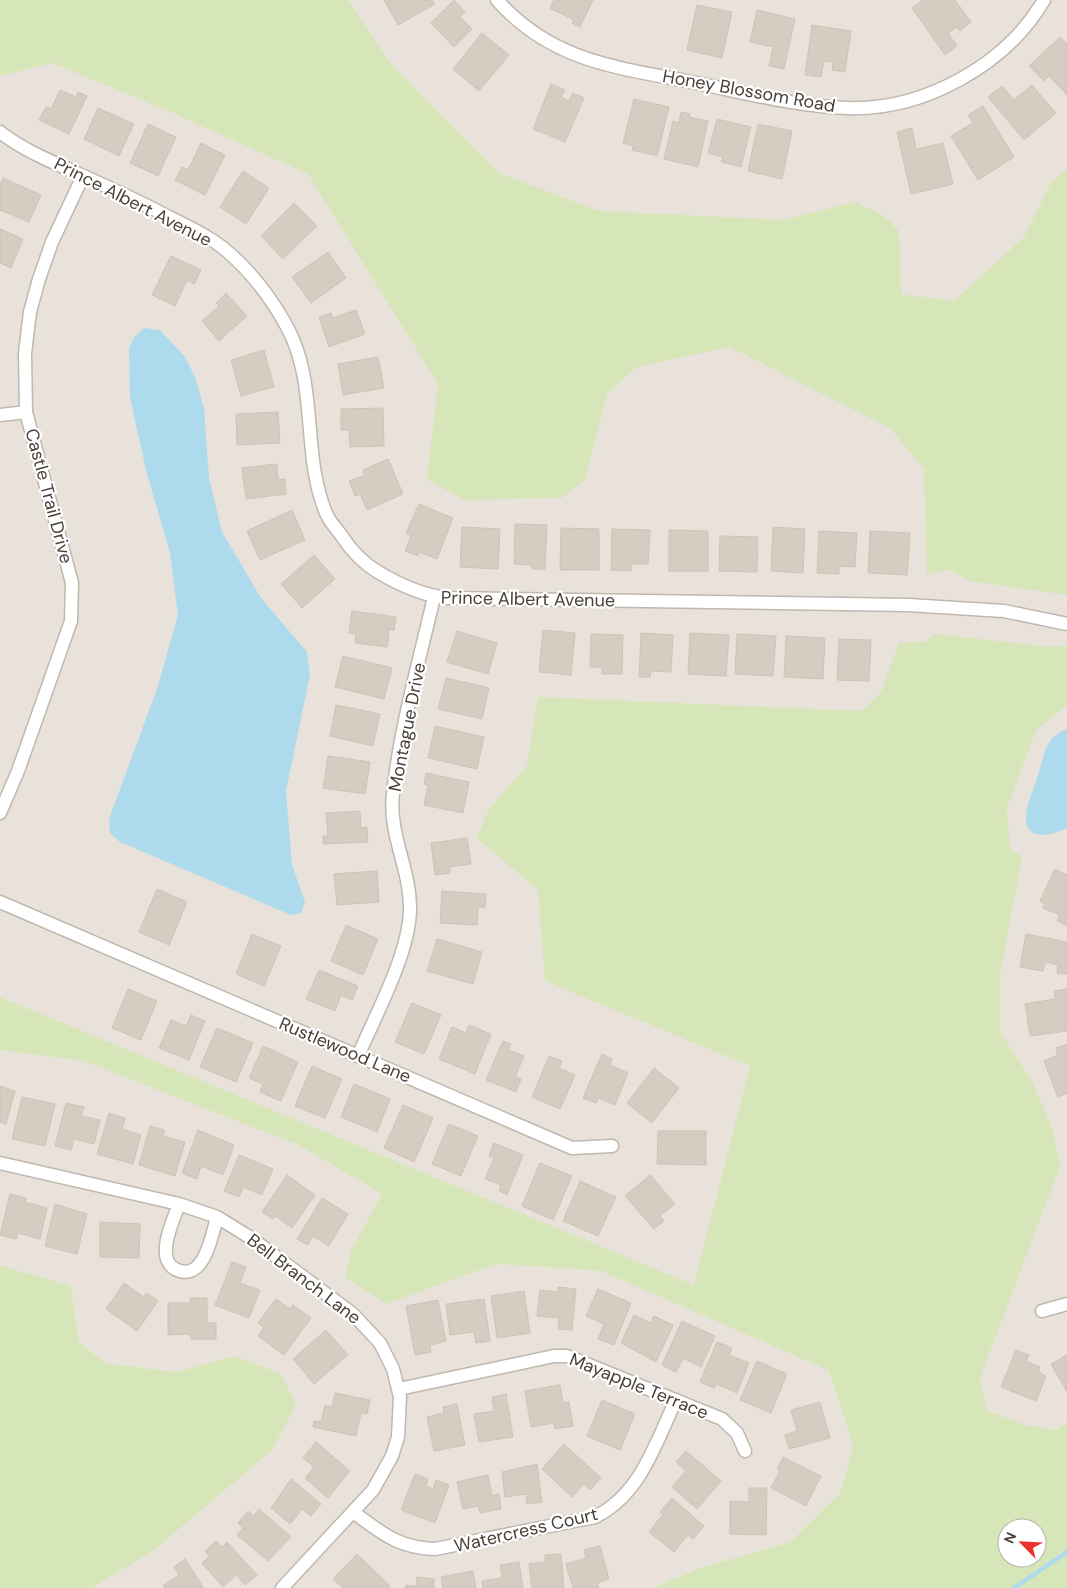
<svg xmlns="http://www.w3.org/2000/svg" width="1067" height="1588" font-family="'DM Sans',sans-serif">
<style>
.residential{fill:#e9e2da;fill-rule:evenodd}
.green{fill:#d7e6b8;fill-rule:evenodd}
.water{fill:#addbed}
.lines{fill:none;stroke-linecap:round;stroke-linejoin:round}
.stream{stroke:#addbed;stroke-width:4.5}
.building{fill:#d6ccc2;stroke:#d0c2b6}
.street-casing{stroke:#c0b8af;stroke-width:15}
.street{stroke:#fff;stroke-width:12}
.labels{text-anchor:middle;dominant-baseline:central;stroke-width:4.5;stroke-linejoin:round;paint-order:stroke}
.street-label{font-size:18px;fill:#49413a;stroke:#fff}
</style>
<rect width="100%" height="100%" fill="#f5f1ec"/>
<path class="residential" d="M0,0H1067V1475L828,1371L853,1446L840,1493L790,1542L697,1569L652,1588H92L153,1551L235,1356L176,1372L105,1363L79,1342L71,1286L0,1265V1050L82,1060L0,1022ZM304,1147L599,1271L496,1264L386,1303L351,1250L382,1194Z"/>
<path class="green" d="M0,0H348L390,63L499,173L599,211L783,220L855,202L884,216L899,231L901,294L954,301L1024,237L1051,183L1067,169V595L970,581L949,570L927,574L924,469L890,428L729,347L636,367L607,394L585,480L562,498L465,500L427,480L438,384L308,174L171,112L52,63L0,76Z
M935,634L1052,647L1067,646V705L1036,730L1007,808L1010,850L1022,856L1000,974V1032L1033,1083L1052,1128L1060,1166L980,1378L987,1411L1025,1425L1056,1430L1067,1423V1588H652L697,1569L790,1542L840,1493L853,1446L828,1370L601,1271L496,1264L386,1304L345,1277L351,1250L382,1194L299,1145L84,1061L0,1050V997L694,1285L750,1066L545,981L538,890L477,838L489,809L527,766L538,697L862,711L881,692L899,643L924,642ZM1007,1528H1037V1558H1007Z
M0,1265L71,1286L79,1342L105,1363L176,1372L235,1356L281,1374L296,1405L272,1450L153,1551L92,1588H0Z"/>
<path class="water" d="M144,328L160,330L185,357L195,377L204,408L209,478L222,532L261,598L307,652L310,675L286,791L292,865L305,902L301,913L291,915L120,842L110,833L109,819L158,686L178,615L170,553L147,474L130,398L129,348L134,337Z
M1067,729V828C1055,834 1028,843 1026,820C1025,807 1033,791 1037,779C1041,766 1043,751 1051,740C1055,735 1062,731 1067,729Z"/>
<g class="lines">
<path class="stream" d="M1014,1588L1067,1552"/>
</g>
<path class="building" d="M384,0H432L435,4L398,25Z
M454,0L465,12L460,17L472,29L454,47L431,23Z
M554,0H593L580,27L572,23L574,20L550,8Z
M923,0H955L971,22L960,31L957,27L948,33L957,46L945,55L912,8Z
M697,5L732,12L722,58L687,50Z
M757,10L795,19L784,69L769,66L773,47L750,42Z
M812,25L851,31L845,72L832,70L833,62L824,61L821,77L805,75Z
M482,33L509,55L479,91L453,69Z
M1060,37L1067,44V95L1049,76L1044,81L1029,66Z
M551,84L565,90L561,97L569,101L573,93L584,98L565,142L533,129Z
M1032,85L1056,113L1024,140L988,97L1002,86L1014,100Z
M60,90L76,97L78,92L87,96L69,134L39,120L46,107L51,109Z
M634,99L669,107L657,156L632,150L633,146L623,143Z
M983,106L1014,157L978,180L951,136L973,123L968,115Z
M98,108L134,124L119,156L84,139Z
M681,112L690,114L689,117L708,121L698,167L664,159L673,121L679,123Z
M717,119L751,127L741,167L721,162L723,157L708,153Z
M148,124L176,137L158,176L130,163Z
M758,124L792,131L782,179L748,171Z
M912,128L916,149L943,143L953,184L911,194L897,132Z
M201,143L225,155L205,195L175,180L182,167L188,170Z
M243,171L269,188L246,224L220,207Z
M3,178L41,195L29,222L0,210V185Z
M294,203L317,226L283,259L261,236Z
M0,229L23,239L11,268L0,263Z
M328,252L346,278L311,303L292,277Z
M171,256L201,270L194,284L187,280L175,306L152,295Z
M226,293L247,316L219,341L202,321L219,306L216,303Z
M356,310L365,334L329,347L319,317L331,313L333,318Z
M264,350L274,387L241,396L231,360Z
M378,357L384,388L343,395L338,364Z
M383,408L384,446L350,447L349,430H341V409Z
M278,412L280,443L237,445L236,414Z
M388,459L403,494L367,510L360,494L355,496L349,481L365,475L363,470Z
M277,464L278,480L285,479L286,494L246,499L242,468Z
M419,504L453,518L437,559L419,552L418,556L405,551L411,535L406,533Z
M292,510L305,540L260,560L247,531Z
M515,524L547,525L545,569H532V565L514,564Z
M462,527L500,529L498,569L460,567Z
M773,527L805,529L803,573L771,571Z
M561,528L599,529V570H560Z
M612,529L650,530L648,564H631V571L611,570Z
M669,530L708,531V571H669Z
M819,531L857,533L855,567L839,566V574L817,573Z
M870,531L910,533L907,575L868,573Z
M720,536L758,537L757,572L719,571Z
M314,555L335,579L302,608L281,584Z
M352,611L396,617L394,630H389L387,647L355,643L356,634L349,633Z
M543,630L575,633L571,675L539,672Z
M457,631L497,643L488,674L447,662Z
M641,633L673,635L671,672L651,671L650,677H639Z
M690,633L729,635L726,676L688,674Z
M591,634L623,635L622,674H602V667H590Z
M737,634L776,636L773,676L735,674Z
M786,636L825,638L823,679L784,677Z
M839,639L871,640L869,681L837,680Z
M343,656L392,668L384,699L335,687Z
M446,678L489,688L482,719L438,709Z
M336,705L380,714L373,746L330,736Z
M435,726L484,737L477,769L428,758Z
M328,756L370,762L365,794L323,788Z
M426,773L469,782L463,813L424,805L428,785L424,784Z
M360,811L361,828L367,827L368,842L323,844V836H328L326,813Z
M467,838L471,864L450,867V873L435,875L431,843Z
M1055,869L1067,875V926L1057,921L1060,915L1043,908L1045,904L1040,901Z
M377,871L379,902L337,905L334,874Z
M157,889L187,902L169,945L139,932Z
M442,891L486,894L485,908L478,907L477,925L440,923Z
M346,925L378,939L363,975L331,961Z
M252,934L281,946L264,986L236,974Z
M1026,934L1067,942V974L1057,973L1058,965L1045,962L1043,971L1020,967Z
M437,939L482,952L473,984L427,971Z
M319,970L358,986L352,1000L341,995L335,1011L306,999Z
M128,989L157,1001L141,1040L112,1028Z
M1067,989V1031L1030,1036L1025,1004L1055,999L1054,991Z
M412,1003L441,1015L424,1054L395,1042Z
M191,1015L205,1021L189,1060L159,1048L171,1020L186,1026Z
M469,1025L491,1034L475,1074L439,1059L452,1027L466,1033Z
M217,1028L253,1043L236,1082L200,1067Z
M503,1041L511,1044L508,1050L524,1056L515,1077L521,1079L516,1092L486,1080Z
M1067,1044V1093L1058,1097L1044,1061L1058,1055L1056,1048Z
M263,1046L298,1062L281,1101L260,1092L263,1084L249,1078Z
M602,1054L612,1059L610,1065L628,1073L615,1105L599,1098L596,1103L583,1098Z
M549,1056L562,1061L559,1068L575,1075L560,1109L532,1097Z
M312,1066L342,1079L325,1118L295,1106Z
M654,1068L679,1088L652,1123L627,1103Z
M354,1084L390,1099L377,1132L341,1117Z
M0,1086L15,1091L6,1124L0,1122Z
M22,1097L55,1104L45,1146L12,1139Z
M66,1103L84,1107L81,1116L100,1120L94,1144L74,1139L71,1150L55,1146Z
M403,1105L433,1118L414,1162L384,1148Z
M109,1113L125,1118L122,1129L141,1135L133,1164L97,1154Z
M449,1124L478,1136L461,1176L432,1164Z
M150,1126L164,1130L163,1136L185,1142L175,1176L139,1165Z
M198,1130L234,1145L223,1175L201,1166L197,1179L182,1173Z
M658,1131H706V1165L657,1164Z
M494,1143L523,1155L507,1195L499,1191L501,1185L485,1179L494,1158L489,1156Z
M239,1155L273,1169L262,1195L243,1187L239,1197L224,1191Z
M540,1163L572,1176L553,1220L522,1206Z
M287,1175L315,1195L292,1228L275,1216L273,1219L262,1212Z
M650,1175L675,1204L660,1216L664,1221L654,1229L625,1196Z
M580,1181L616,1197L598,1236L563,1221Z
M10,1194L26,1198L25,1202L47,1208L40,1239L18,1233L16,1239L0,1235Z
M322,1198L348,1214L329,1246L313,1236L308,1245L297,1239Z
M55,1204L87,1214L77,1254L45,1246Z
M100,1222L140,1224L139,1258L100,1257Z
M232,1262L246,1267L240,1283L260,1290L249,1318L215,1305Z
M124,1283L144,1297L146,1293L158,1301L137,1331L106,1309Z
M558,1287L576,1289L572,1330L558,1329L559,1318L537,1316L540,1290L557,1292Z
M598,1289L631,1303L614,1345L598,1339L604,1324L586,1316Z
M524,1291L530,1333L497,1338L491,1296Z
M190,1298H207V1323H216V1339H191L190,1334L168,1335V1303H190Z
M276,1299L290,1309L293,1305L311,1318L284,1355L258,1336L264,1327L258,1323Z
M484,1299L490,1341L476,1343L474,1332L450,1335L446,1304Z
M438,1300L446,1341L430,1345L431,1352L415,1355L406,1306Z
M634,1315L651,1323L654,1316L673,1325L656,1362L621,1343Z
M682,1321L715,1336L701,1367L683,1358L676,1372L662,1365Z
M326,1330L348,1355L314,1384L293,1359Z
M717,1342L732,1348L729,1355L749,1363L737,1393L716,1384L714,1388L700,1382Z
M1016,1350L1029,1355L1026,1361L1040,1367L1038,1372L1046,1376L1036,1401L1001,1387Z
M1067,1355V1392L1051,1364Z
M757,1361L787,1374L771,1413L740,1400Z
M560,1385L563,1403L569,1402L573,1426L555,1429L554,1423L531,1427L525,1391Z
M335,1393L370,1400L367,1414L361,1413L356,1436L313,1427L314,1421L321,1422L325,1405L332,1407Z
M506,1394L513,1437L479,1442L474,1414L494,1411L492,1397Z
M602,1400L635,1414L620,1450L587,1436Z
M820,1402L830,1438L789,1449L785,1435L797,1431L791,1410Z
M457,1404L465,1445L434,1451L427,1417L444,1413L443,1407Z
M316,1442L350,1471L328,1498L305,1478L314,1467L303,1458Z
M564,1444L601,1478L590,1490L584,1484L572,1497L542,1469Z
M686,1451L721,1481L697,1509L672,1487L686,1471L676,1462Z
M783,1457L821,1476L806,1506L771,1488L780,1471L777,1469Z
M537,1464L542,1502L527,1504L526,1494L505,1497L502,1472Z
M415,1474L428,1479L426,1486L433,1489L436,1480L449,1485L435,1523L401,1510Z
M488,1475L492,1496L499,1494L501,1509L480,1513L478,1506L463,1509L457,1482Z
M291,1479L321,1504L311,1516L302,1509L290,1524L271,1508Z
M749,1488H767L766,1535L730,1534V1501L749,1502Z
M672,1498L704,1526L693,1539L688,1535L674,1552L649,1532L663,1514L660,1512Z
M259,1509L291,1537L268,1561L237,1535L243,1528L238,1523L248,1511L254,1516Z
M216,1541L222,1547L227,1542L257,1575L245,1585L236,1575L223,1587L202,1563L209,1556L205,1551Z
M600,1546L609,1579L597,1583L599,1588H573L566,1564L586,1558L584,1550Z
M357,1554L390,1586L388,1588H343L333,1579Z
M561,1554L564,1588H532L529,1564L545,1562V1555Z
M185,1559L204,1588H165L163,1586L179,1575L174,1567Z
M519,1562L523,1588H483L482,1581L502,1578L500,1565Z
M473,1571L476,1588H443L441,1577Z
M417,1577L434,1579V1588H405L406,1585L416,1586Z"/>
<g class="lines">
<defs>
<path id="street" d="M497,0C551,61 615,67 691,82C742,92 794,106 847,108C923,111 1006,65 1044,0
M0,132C23,150 50,161 77,173C108,187 139,201 169,217C189,227 211,237 228,252C251,272 271,298 286,325C319,384 301,453 326,513C329,521 336,528 341,535C350,549 363,563 378,572C400,585 423,596 448,598L908,605L1004,611L1067,624
M0,415L26,412
M0,813L18,771L71,621L72,583L26,412L25,353L30,312L39,279L52,242L83,176
M0,902L572,1148L612,1146
M358,1056C376,1014 409,954 410,910C411,870 388,834 393,794C400,728 419,662 434,597
M0,1163L179,1204L217,1217L251,1238L353,1314L380,1343L393,1369L400,1397L398,1437L392,1456L373,1490L282,1588
M179,1204C174,1218 166,1235 166,1249C165,1257 168,1265 175,1269C204,1284 212,1235 217,1217
M1042,1311L1067,1304
M399,1389L554,1356H567L722,1419L737,1433L745,1451
M353,1512C382,1533 398,1548 435,1549L595,1517C641,1494 655,1444 676,1400"/>
</defs>
<use href="#street" class="street-casing"/>
<use href="#street" class="street"/>
</g>
<g class="labels">
<g class="street-label">
<text transform="translate(749 91) rotate(10)">Honey Blossom Road</text>
<text transform="translate(133 202) rotate(27)">Prince Albert Avenue</text>
<text transform="translate(49 496) rotate(75)">Castle Trail Drive</text>
<text transform="translate(528 599) rotate(1)">Prince Albert Avenue</text>
<text transform="translate(407 727) rotate(-79)">Montague Drive</text>
<text transform="translate(345 1050) rotate(23)">Rustlewood Lane</text>
<text transform="translate(304 1279) rotate(37)">Bell Branch Lane</text>
<text transform="translate(639 1386) rotate(22)">Mayapple Terrace</text>
<text transform="translate(526 1530) rotate(-13)">Watercress Court</text>
</g>
</g>
<g transform="translate(1022 1543) rotate(294)"><circle r="24" fill="#ffffff" stroke="#b6b3b0"/>
<path d="M0-4L9 19L0 12L-9 19Z" fill="#ec302c"/>
<text y="-8" font-size="14" font-weight="bold" text-anchor="middle" fill="#49413a">N</text>
</g>
</svg>
